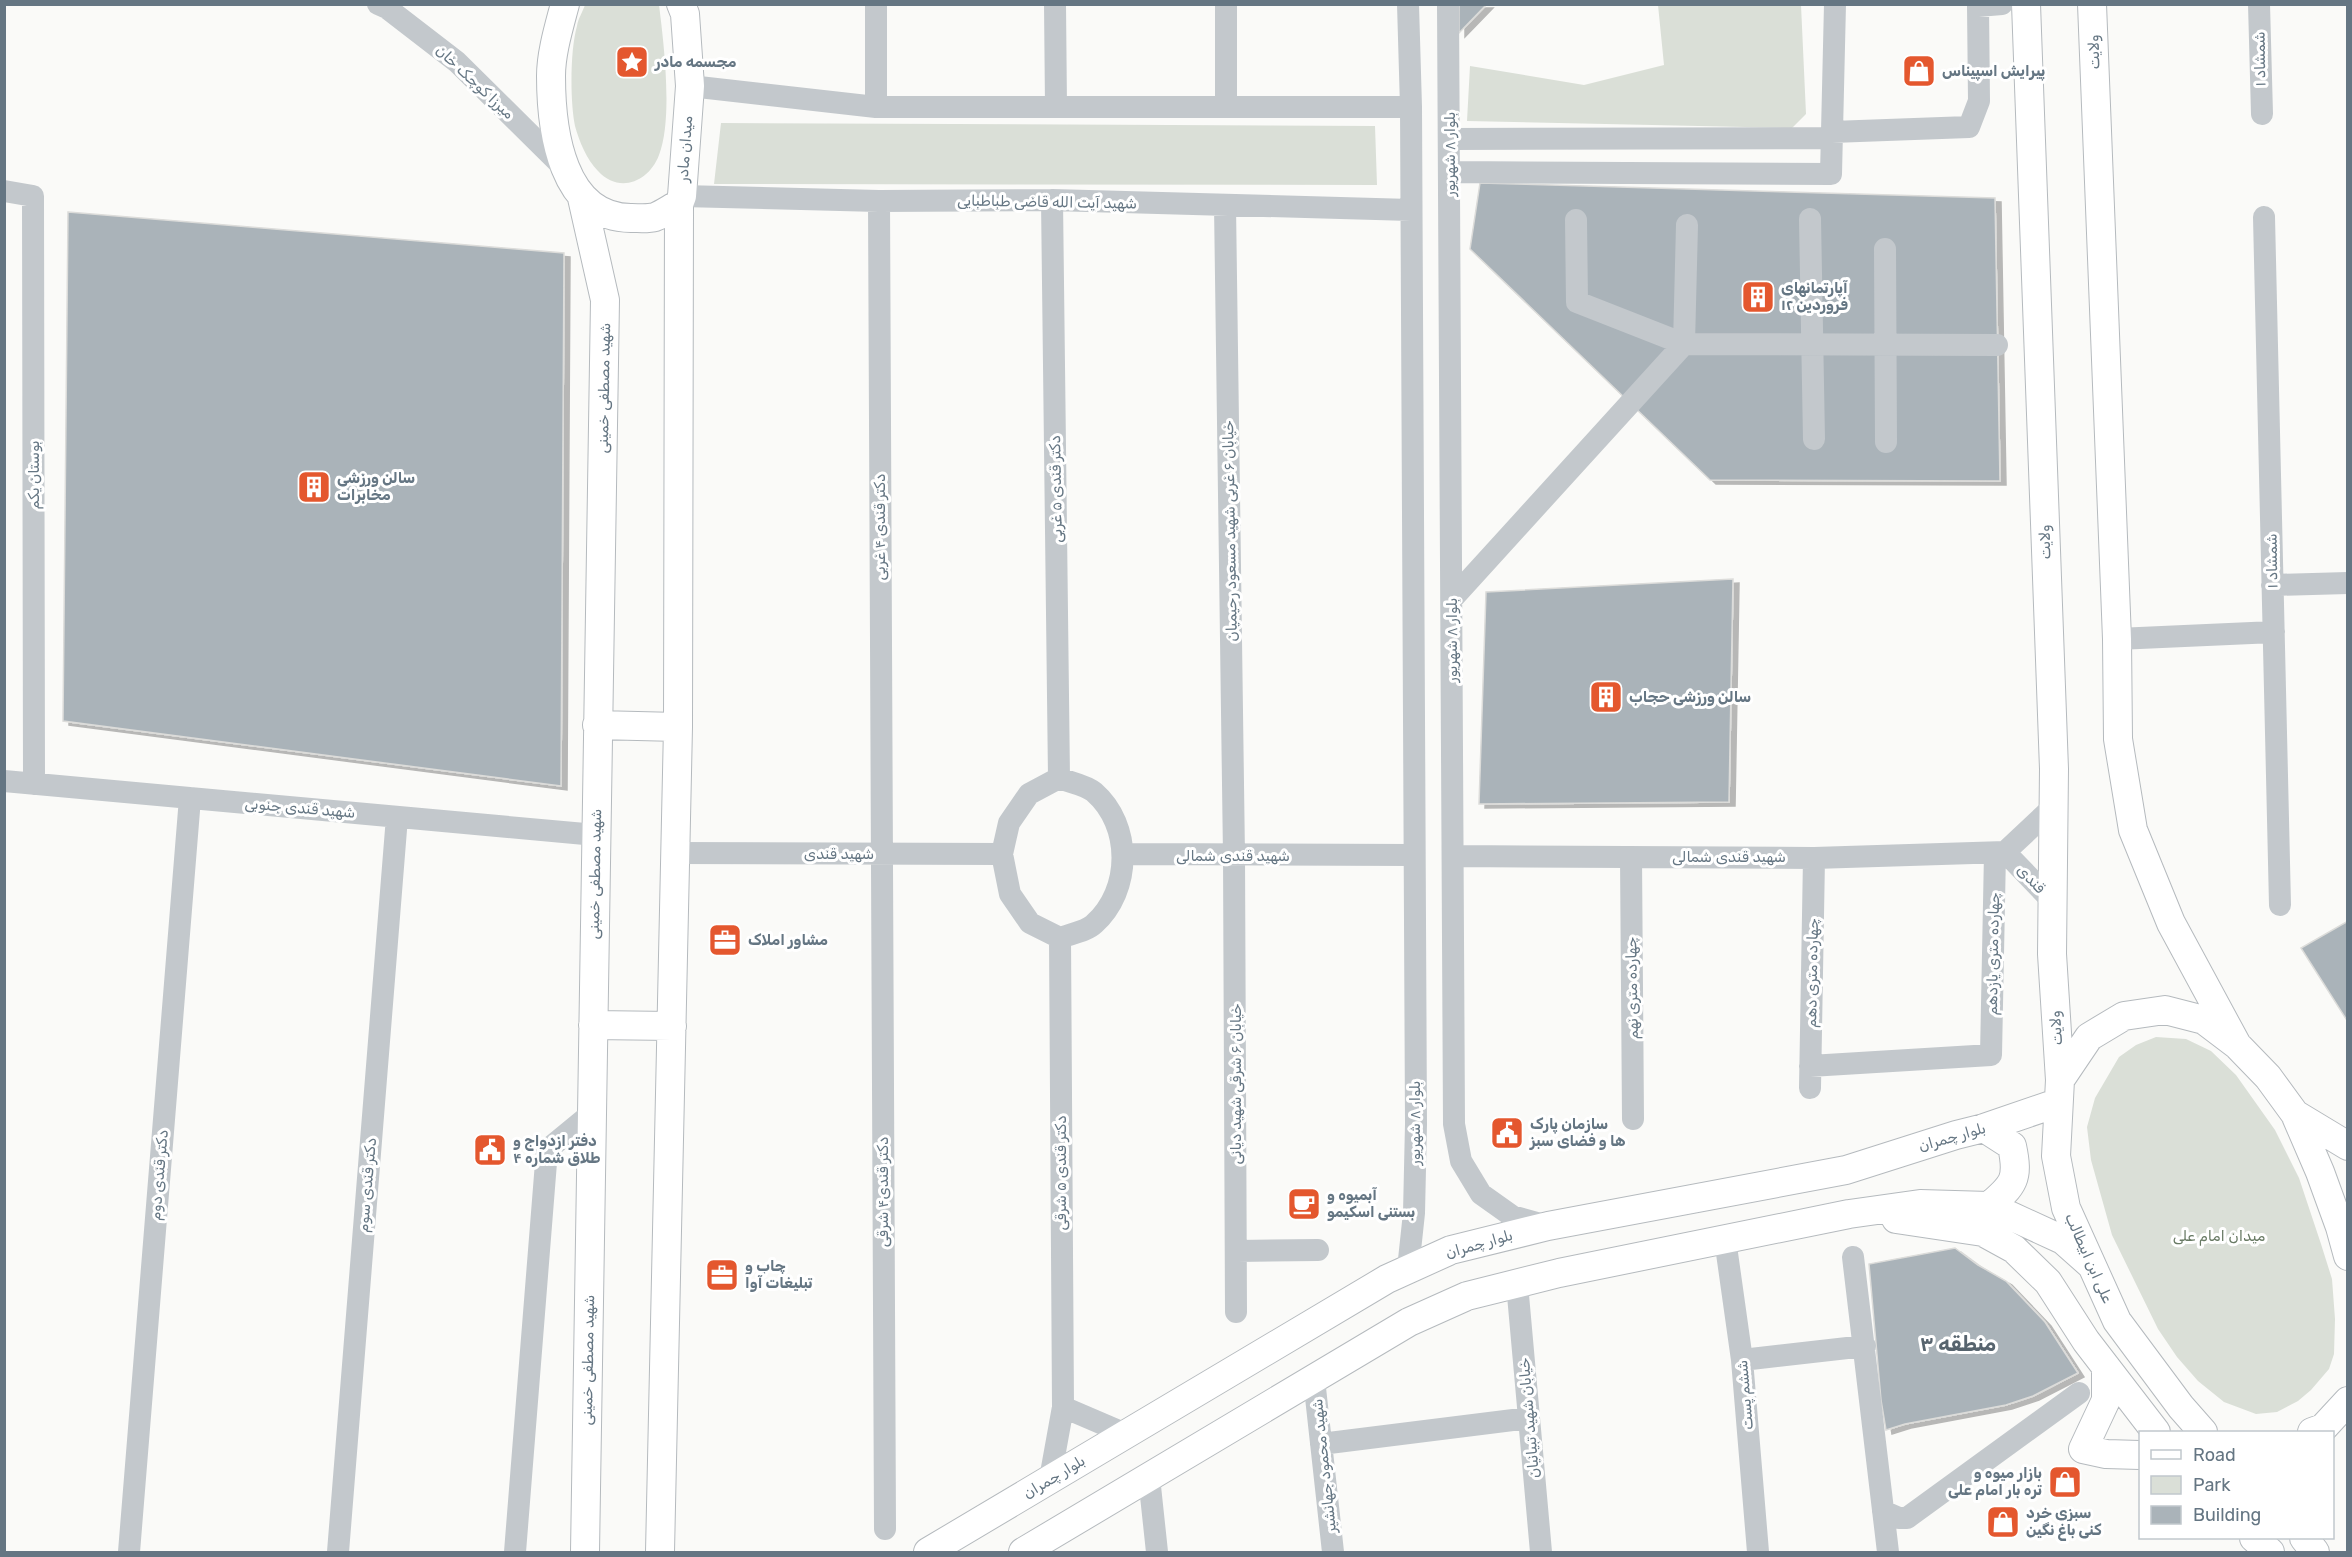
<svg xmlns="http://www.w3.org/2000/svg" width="2352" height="1557" font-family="Rubik,'Noto Sans Arabic',sans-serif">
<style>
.green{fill:#dadfd7}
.building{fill:#aab3b9;stroke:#dcdcda;stroke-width:1.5;filter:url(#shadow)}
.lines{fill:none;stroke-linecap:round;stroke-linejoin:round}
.major-casing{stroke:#b5babe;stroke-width:30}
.minor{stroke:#c3c8cc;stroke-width:22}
.major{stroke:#fff;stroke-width:28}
.labels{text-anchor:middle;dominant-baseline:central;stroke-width:6;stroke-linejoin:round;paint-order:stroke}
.street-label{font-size:15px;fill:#657683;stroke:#fff}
.poi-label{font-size:15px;font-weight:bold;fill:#657683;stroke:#fff;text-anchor:start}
.park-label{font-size:15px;fill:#687a64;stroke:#fff}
.district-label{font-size:21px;font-weight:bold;fill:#57646e;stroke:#fff}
</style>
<defs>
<filter id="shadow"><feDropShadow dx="6" dy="4" stdDeviation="0" flood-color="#0004"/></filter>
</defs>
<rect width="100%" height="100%" fill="#fafaf8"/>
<path class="green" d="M585,5H659C664,44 673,119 659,155C649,182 619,194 598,171C587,160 579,141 575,126C570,102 570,50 577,26C578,19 583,11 585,5Z
M1658,5H1801L1806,114L1792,128L1467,121L1470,66L1584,85L1664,65Z
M721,123L1375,126L1377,185L714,184Z
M2156,1037L2186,1039L2211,1051L2236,1075L2275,1130L2299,1178L2321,1244L2332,1279L2335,1319L2334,1354L2329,1369L2311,1390L2298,1401L2277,1412L2256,1414L2224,1402L2198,1381L2177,1357L2158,1329L2112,1235L2091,1160L2087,1127L2095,1098L2119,1057L2136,1045Z"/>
<path class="building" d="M1459,4H1487L1459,33Z
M1480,183L1995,198L2000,481L1710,480L1470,249Z
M68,212L564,253L561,786L63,721Z
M1733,579L1729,802L1479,804L1486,592Z
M2348,921V1022L2301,948Z
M1955,1248L1978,1265L2006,1281L2045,1322L2078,1373L2033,1396L2006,1405L1905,1424L1886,1430L1881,1400L1869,1264Z"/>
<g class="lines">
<defs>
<path id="major" d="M565,4C559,27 551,53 551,76C551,130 562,219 632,218C639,218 648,219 655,217C663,214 671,208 679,204L682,196L690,86L685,14L681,4
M2026,4L2054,769L2052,954L2060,1080
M2092,4L2117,639L2118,739L2133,830L2171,923L2237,1045
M582,198L605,300L585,1552
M597,725L678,727
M593,1025L672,1026
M2295,1114L2348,1146
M1984,1128L2012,1146C2019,1179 2014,1185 1989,1206
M1896,1219L1983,1232L2014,1249L2048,1282L2086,1341L2156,1432
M2106,1367V1400L2083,1449L2106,1454L2140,1455
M2203,1432L2181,1407L2117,1321L2066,1208L2056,1156L2060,1080L2089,1037L2124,1016L2165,1010L2204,1020L2237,1045L2268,1077L2295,1114L2320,1172L2340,1227L2348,1256
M2312,1432L2323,1428L2348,1401
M2254,1538L2270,1552
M2304,1538L2315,1552
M660,1552L678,727L679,204
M928,1552L1387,1279L1451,1250L1548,1226L1846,1170L1956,1135L1984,1128L2057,1103
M1023,1552L1409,1322L1467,1296L1559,1273L1849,1214L1920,1204L1989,1206L2063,1240L2090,1264"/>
</defs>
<use href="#major" class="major-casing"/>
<path class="minor" d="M378,4L387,8L457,62L565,169
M876,4V107
M1055,4L1056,107
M1226,4V107
M1408,4L1411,107L1416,1124L1414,1213L1408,1269
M1448,4L1454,1124L1461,1161L1481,1194L1512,1216L1548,1226
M2259,4L2262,114
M690,86L876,107H1411
M1832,132L1969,127L1979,101L1978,6L2002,4
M1450,139L1832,138
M1450,172L1831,174L1835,4
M4,191L33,196L34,784
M682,196L879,201L1052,200L1411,210
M1052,200L1059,778
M879,201L885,1529
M1225,205L1234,856L1236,1312
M2264,217L2280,905
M1810,219L1814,439
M1576,220L1577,302L1684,344L1997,345
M1885,249L1886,442
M2272,585L2348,583
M1452,599L1684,344L1687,225
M2117,639L2274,632
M1059,778C1069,782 1086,785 1094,792C1132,825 1132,890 1094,924C1087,931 1070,934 1060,938L1030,923L1010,894L1002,854L1009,823L1029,794Z
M4,781L596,835
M675,853L1002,854
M1124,854L1414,855
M1453,856L1814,858L2005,852
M1631,857L1633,1119
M2052,901L2005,852L2053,807
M1060,938L1063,1407
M1810,1066L1991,1055L1995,853
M1810,1088L1814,858
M1725,1239L1742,1360L1758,1552
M1237,1251L1318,1250
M1853,1257L1888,1552
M1517,1284L1541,1552
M1742,1360L1865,1346
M1314,1379L1333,1552
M1321,1444L1529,1418
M1149,1477L1157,1552
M1050,1479L1063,1407L1126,1434
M1883,1511L1899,1518H1907L2079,1393
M129,1552L190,798
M338,1552L397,817
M515,1552L547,1150L592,1113"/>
<use href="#major" class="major"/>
</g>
<defs>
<symbol id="sight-square" viewBox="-11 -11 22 22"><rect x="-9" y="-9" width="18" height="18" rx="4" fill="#e4572e" stroke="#fff"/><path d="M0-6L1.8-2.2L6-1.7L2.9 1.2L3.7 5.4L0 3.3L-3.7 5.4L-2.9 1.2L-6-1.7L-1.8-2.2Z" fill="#fff"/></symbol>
<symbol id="shop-square" viewBox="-11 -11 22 22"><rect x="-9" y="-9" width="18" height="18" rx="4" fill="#e4572e" stroke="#fff"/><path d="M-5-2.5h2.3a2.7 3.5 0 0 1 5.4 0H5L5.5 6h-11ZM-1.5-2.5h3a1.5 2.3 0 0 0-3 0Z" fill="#fff"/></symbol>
<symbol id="building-square" viewBox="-11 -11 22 22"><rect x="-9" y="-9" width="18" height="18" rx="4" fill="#e4572e" stroke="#fff"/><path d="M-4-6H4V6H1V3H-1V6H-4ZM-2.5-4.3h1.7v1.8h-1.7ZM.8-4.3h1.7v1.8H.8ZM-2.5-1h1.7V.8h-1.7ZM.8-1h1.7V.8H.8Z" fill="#fff"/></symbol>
<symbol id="office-square" viewBox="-11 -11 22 22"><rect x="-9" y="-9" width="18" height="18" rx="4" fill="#e4572e" stroke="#fff"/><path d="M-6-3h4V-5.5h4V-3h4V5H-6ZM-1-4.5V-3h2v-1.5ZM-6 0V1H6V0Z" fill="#fff"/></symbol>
<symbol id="civic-square" viewBox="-11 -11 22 22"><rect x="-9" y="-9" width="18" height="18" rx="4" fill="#e4572e" stroke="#fff"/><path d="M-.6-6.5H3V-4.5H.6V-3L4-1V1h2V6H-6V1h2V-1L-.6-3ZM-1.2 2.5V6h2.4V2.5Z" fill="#fff"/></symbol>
<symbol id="cafe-square" viewBox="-11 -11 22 22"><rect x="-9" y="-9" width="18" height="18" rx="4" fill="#e4572e" stroke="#fff"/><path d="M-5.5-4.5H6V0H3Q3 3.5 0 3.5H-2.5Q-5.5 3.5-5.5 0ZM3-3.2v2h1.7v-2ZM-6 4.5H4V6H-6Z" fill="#fff"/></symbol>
</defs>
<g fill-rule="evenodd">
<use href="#sight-square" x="613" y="43" width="38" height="38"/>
<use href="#shop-square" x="1900" y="52" width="38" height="38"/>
<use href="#building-square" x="1739" y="278" width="38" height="38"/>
<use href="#building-square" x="295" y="468" width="38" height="38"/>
<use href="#building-square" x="1587" y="678" width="38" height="38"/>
<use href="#office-square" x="706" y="921" width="38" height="38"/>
<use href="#civic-square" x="1488" y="1114" width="38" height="38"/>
<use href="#civic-square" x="471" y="1131" width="38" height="38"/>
<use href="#cafe-square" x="1285" y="1185" width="38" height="38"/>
<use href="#office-square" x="703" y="1256" width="38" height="38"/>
<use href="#shop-square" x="2046" y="1463" width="38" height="38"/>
<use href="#shop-square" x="1984" y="1503" width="38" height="38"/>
</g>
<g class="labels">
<g class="street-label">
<text transform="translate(2094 52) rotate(-92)">ولایت</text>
<text transform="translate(2260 59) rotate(-91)">شمشاد ۱</text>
<text transform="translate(475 82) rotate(43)">میرزا کوچک خان</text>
<text transform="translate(685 149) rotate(-86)">میدان مادر</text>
<text transform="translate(1450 154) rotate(-90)">بلوار ۸ شهریور</text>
<text transform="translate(1047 202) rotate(1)">شهید آیت الله قاضی طباطبایی</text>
<text transform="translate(604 388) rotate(-89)">شهید مصطفی خمینی</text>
<text transform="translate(34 475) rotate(-90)">بوستان یکم</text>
<text transform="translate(1056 489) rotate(-91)">دکتر قندی ۵ غربی</text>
<text transform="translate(880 527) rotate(-90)">دکتر قندی ۴ غربی</text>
<text transform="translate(1230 531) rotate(-91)">خیابان ۶ غربی شهید مسعود رحیمیان</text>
<text transform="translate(2045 542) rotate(-92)">ولایت</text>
<text transform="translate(2272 561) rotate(-91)">شمشاد ۱</text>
<text transform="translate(1452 640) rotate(-90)">بلوار ۸ شهریور</text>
<text transform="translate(300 808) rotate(5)">شهید قندی جنوبی</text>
<text x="839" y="854">شهید قندی</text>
<text x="1233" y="856">شهید قندی شمالی</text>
<text x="1729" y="857">شهید قندی شمالی</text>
<text transform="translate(595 874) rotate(-89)">شهید مصطفی خمینی</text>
<text transform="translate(2031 879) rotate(46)">قندی</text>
<text transform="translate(1993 954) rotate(-89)">چهارده متری یازدهم</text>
<text transform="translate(1812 973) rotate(-89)">چهارده متری دهم</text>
<text transform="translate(1632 988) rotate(-91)">چهارده متری نهم</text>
<text transform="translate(2056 1028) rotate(-94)">ولایت</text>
<text transform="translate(1236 1084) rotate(-90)">خیابان ۶ شرقی شهید دیانی</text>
<text transform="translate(1415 1123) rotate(-90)">بلوار ۸ شهریور</text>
<text transform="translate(1952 1137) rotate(-16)">بلوار چمران</text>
<text transform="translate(1061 1173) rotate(-90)">دکتر قندی ۵ شرقی</text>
<text transform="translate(159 1175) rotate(-85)">دکتر قندی دوم</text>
<text transform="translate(367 1185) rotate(-85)">دکتر قندی سوم</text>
<text transform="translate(883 1192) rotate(-90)">دکتر قندی۴ شرقی</text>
<text transform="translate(1479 1244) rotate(-16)">بلوار چمران</text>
<text transform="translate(2089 1258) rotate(66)">علی ابن ابیطالب</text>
<text transform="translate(588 1360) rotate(-89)">شهید مصطفی خمینی</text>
<text transform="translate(1745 1395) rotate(-95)">ششم پست</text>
<text transform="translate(1529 1418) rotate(-95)">خیابان شهید تبیانیان</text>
<text transform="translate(1324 1466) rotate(-96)">شهید محمود جهانشیر</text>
<text transform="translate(1054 1477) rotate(-31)">بلوار چمران</text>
</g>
<g class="poi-label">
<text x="655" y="62">مجسمه مادر</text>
<text x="1942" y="71">پیرایش اسپیناس</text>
<text x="1781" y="288">آپارتمانهای<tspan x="1781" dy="17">۱۲ فروردین</tspan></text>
<text x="337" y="478">سالن ورزشی<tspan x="337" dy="17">مخابرات</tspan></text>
<text x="1629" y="697">سالن ورزشی حجاب</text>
<text x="748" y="940">مشاور املاک</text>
<text x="1530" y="1124">سازمان پارک<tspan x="1530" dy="17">ها و فضای سبز</tspan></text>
<text x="513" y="1141">دفتر ازدواج و<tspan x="513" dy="17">طلاق شماره ۴</tspan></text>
<text x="1327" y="1195">آبمیوه و<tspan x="1327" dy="17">بستنی اسکیمو</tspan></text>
<text x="745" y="1266">چاپ و<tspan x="745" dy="17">تبلیغات آوا</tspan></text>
<text x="2042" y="1473" text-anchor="end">بازار میوه و<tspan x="2042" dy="17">تره بار امام علی</tspan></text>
<text x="2026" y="1513">سبزی خرد<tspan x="2026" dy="17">کنی باغ نگین</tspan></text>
</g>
<g class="park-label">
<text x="2219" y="1236">میدان امام علی</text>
</g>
<g class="district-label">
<text x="1958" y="1343">منطقه ۳</text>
</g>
</g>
<rect width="2352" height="1557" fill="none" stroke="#657683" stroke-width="12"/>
<rect x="2139" y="1431" width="195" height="108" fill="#ffffff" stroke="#c1c8cd" stroke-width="1.5"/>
<rect x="2151" y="1450" width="30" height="9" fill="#ffffff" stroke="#c1c8cd" stroke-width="1.5"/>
<text x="2193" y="1461" font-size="18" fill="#657683">Road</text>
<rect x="2151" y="1476" width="30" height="18" fill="#dadfd7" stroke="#c1c8cd" stroke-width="1.5"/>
<text x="2193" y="1491" font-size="18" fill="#657683">Park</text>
<rect x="2151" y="1506" width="30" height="18" fill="#aab3b9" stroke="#c1c8cd" stroke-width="1.5"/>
<text x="2193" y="1521" font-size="18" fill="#657683">Building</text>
</svg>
